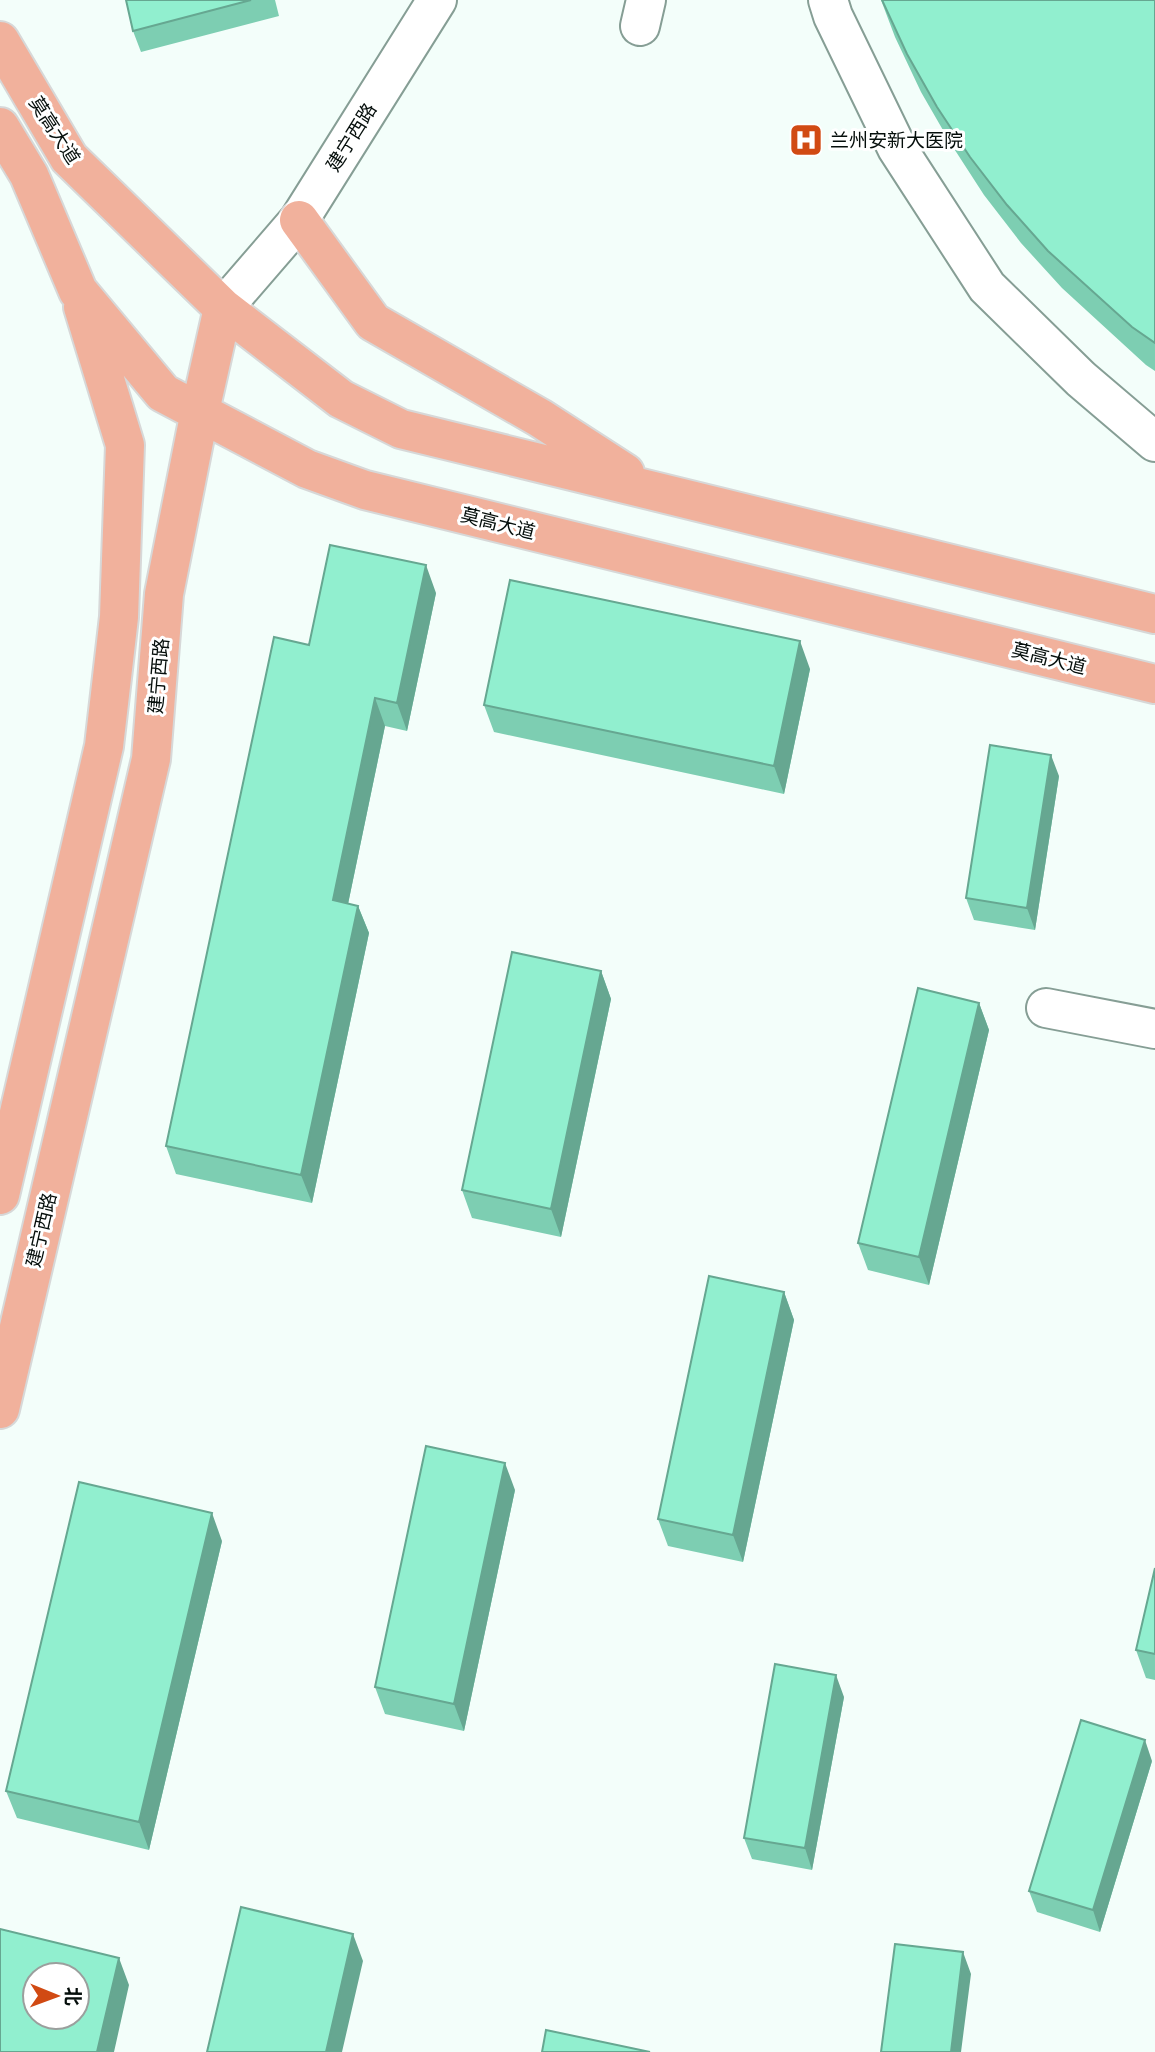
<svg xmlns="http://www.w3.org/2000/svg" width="1155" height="2052" font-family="'Asap Condensed','Noto Sans SC',sans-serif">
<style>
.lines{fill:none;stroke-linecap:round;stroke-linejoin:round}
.minor-casing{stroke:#869e95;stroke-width:42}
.major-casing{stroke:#d7d8d8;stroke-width:42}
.minor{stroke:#fff;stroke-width:38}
.major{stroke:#f1b19c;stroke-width:38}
.wall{fill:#7dceb2}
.shaded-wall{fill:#66a791}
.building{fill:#91efcf;stroke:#66a791;stroke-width:2;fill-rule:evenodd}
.labels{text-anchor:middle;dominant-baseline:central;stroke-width:6;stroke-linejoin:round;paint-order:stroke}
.street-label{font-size:19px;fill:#050e0b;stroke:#fff}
.poi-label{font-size:19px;fill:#050e0b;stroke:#fff;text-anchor:start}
</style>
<rect width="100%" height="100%" fill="#f3fefa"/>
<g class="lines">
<defs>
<path id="minor" d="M828,0L833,16L897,148L987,287L1081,379L1155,442
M640,26L646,0
M223,308L299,220L437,0
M1046,1008L1155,1029"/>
<path id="major" d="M0,41L69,158L223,308L341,399L401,429L1155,614
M0,127L29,175L78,291L163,393L307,469L365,490L1155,684
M299,220L373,322L540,418L625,473
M0,1195L104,746L119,617L125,445L83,307
M0,1409L151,759L164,594L200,411L223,308"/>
</defs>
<use href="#minor" class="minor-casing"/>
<use href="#major" class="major-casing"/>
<use href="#minor" class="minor"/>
<use href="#major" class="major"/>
</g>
<path class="wall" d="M126,0H275L279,16L141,52L133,31Z
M881,0H1155V371L1146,365L1062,288L1021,243L984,195L951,144L921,92L895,37Z
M436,593L407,731L385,726L348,904L358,906L369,933L312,1203L176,1174L166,1146L309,645Z
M810,669L784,794L494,732L484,705Z
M1059,776L1035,930L974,920L966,898Z
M601,971L611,999L561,1237L472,1218L462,1190Z
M979,1003L989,1030L929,1285L868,1270L858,1243Z
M784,1292L794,1320L743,1562L668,1546L658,1519Z
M515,1490L464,1731L385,1714L375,1687Z
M222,1541L149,1850L17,1818L6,1791Z
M1155,1568V1680L1146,1678L1136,1650Z
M844,1697L812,1870L752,1859L744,1838Z
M1152,1761L1100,1932L1037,1912L1029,1891Z"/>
<path class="shaded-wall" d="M426,565L436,593L407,731L397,703Z
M800,641L810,669L784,794L774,766Z
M375,698L385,726L343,928L333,900Z
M1051,755L1059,776L1035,930L1027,908Z
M358,906L369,933L312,1203L301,1175Z
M601,971L611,999L561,1237L551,1209Z
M979,1003L989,1030L929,1285L919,1257Z
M784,1292L794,1320L743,1562L733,1535Z
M505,1463L515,1490L464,1731L454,1704Z
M212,1513L222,1541L149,1850L139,1822Z
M836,1675L844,1697L812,1870L805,1848Z
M1145,1740L1152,1761L1100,1932L1093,1910Z
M353,1934L363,1961L342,2052H326Z
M963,1952L971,1974L961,2052H951Z
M119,1958L129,1985L114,2052H97Z"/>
<path class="building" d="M126,0H251L133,31Z
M882,0H1155V343L1132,327L1048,251L1007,205L970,157L937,107L907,54Z
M330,545L426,565L397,703L375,698L333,900L358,906L301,1175L166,1146L274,637L309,645Z
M510,580L800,641L774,766L484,705Z
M990,745L1051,755L1027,908L966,898Z
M512,952L601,971L551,1209L462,1190Z
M918,988L979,1003L919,1257L858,1243Z
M709,1276L784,1292L733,1535L658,1519Z
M426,1446L505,1463L454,1704L375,1687Z
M79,1482L212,1513L139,1822L6,1791Z
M1155,1568V1654L1136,1650Z
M775,1664L836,1675L805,1848L744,1838Z
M1081,1720L1145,1740L1093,1910L1029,1891Z
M241,1907L353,1934L326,2052H207Z
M0,1929L119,1958L97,2052H0ZM35,1975H77V2017H35Z
M895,1944L963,1952L951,2052H881Z
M546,2030L650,2052H542Z"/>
<defs>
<symbol id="hospital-square" viewBox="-11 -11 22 22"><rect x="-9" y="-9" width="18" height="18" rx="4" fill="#d14a13" stroke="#fff"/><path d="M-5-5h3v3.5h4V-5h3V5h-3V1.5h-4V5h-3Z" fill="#fff"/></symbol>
</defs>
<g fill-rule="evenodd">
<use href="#hospital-square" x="787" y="121" width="38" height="38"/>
</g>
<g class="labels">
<g class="street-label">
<text transform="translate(55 130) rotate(57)">莫高大道</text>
<text transform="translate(351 137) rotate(-58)">建宁西路</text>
<text transform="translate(498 523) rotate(14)">莫高大道</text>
<text transform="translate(1049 658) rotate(14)">莫高大道</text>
<text transform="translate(158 676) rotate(-85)">建宁西路</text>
<text transform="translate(41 1230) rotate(-77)">建宁西路</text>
</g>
<g class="poi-label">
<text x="830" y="140">兰州安新大医院</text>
</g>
</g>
<g transform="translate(56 1996) rotate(91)"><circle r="33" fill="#ffffff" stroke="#9b9f9d" stroke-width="2"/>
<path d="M0-5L12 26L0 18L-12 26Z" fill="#d14a13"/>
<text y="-10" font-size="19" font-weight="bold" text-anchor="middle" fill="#050e0b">北</text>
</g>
</svg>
